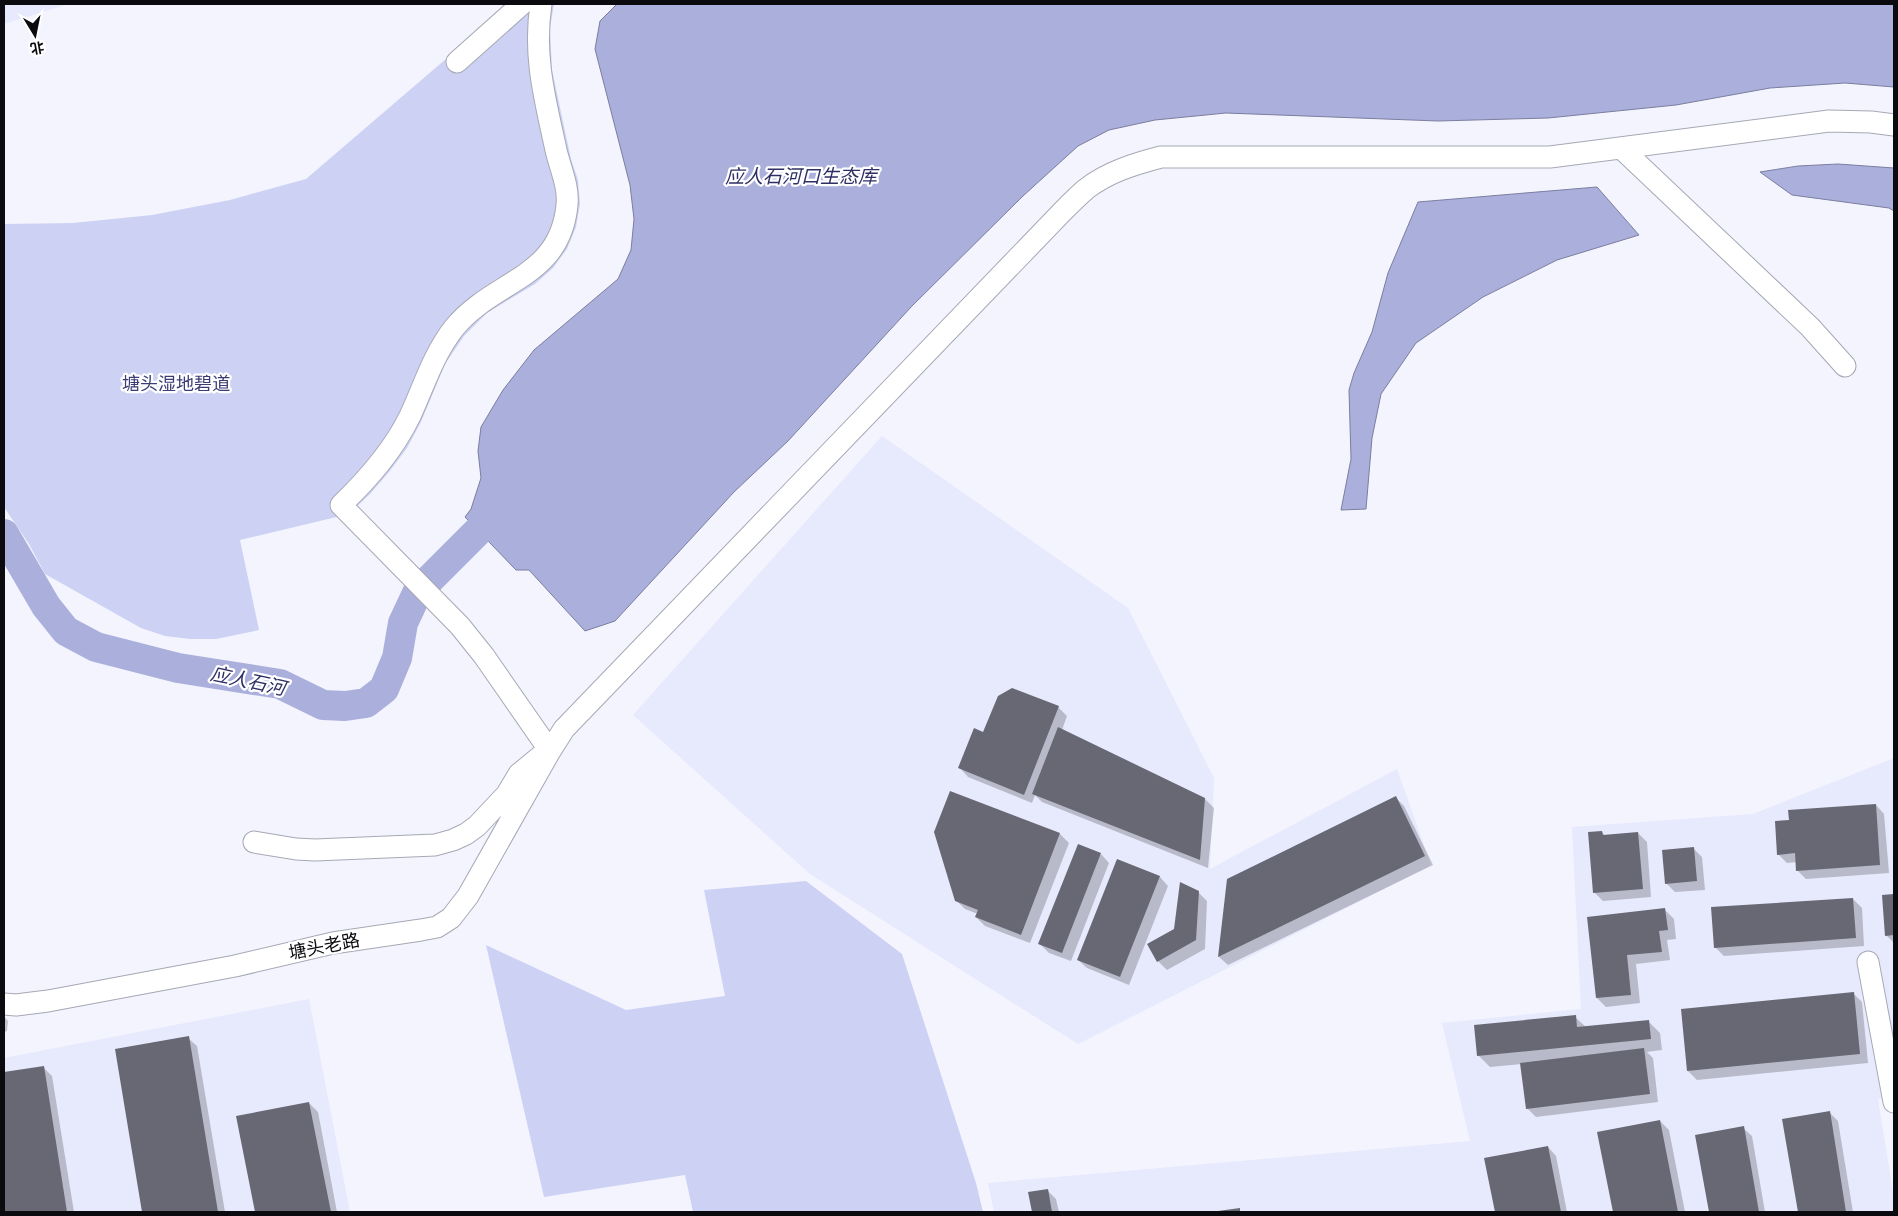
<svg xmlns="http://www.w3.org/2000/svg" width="1898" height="1216" font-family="Roboto,'Noto Sans SC',sans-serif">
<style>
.built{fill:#e7e9fd}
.green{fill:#cdd2f5}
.water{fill:#abafdb;stroke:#7b7e9e}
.shadow{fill:#0003}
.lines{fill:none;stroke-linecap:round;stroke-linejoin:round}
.river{stroke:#abafdb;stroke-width:30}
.building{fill:#676873}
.minor-casing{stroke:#a6a8b4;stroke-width:23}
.minor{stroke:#fff;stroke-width:21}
.labels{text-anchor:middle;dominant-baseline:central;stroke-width:4.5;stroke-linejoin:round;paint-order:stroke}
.park-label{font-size:18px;fill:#3b3d74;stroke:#fff}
.street-label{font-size:18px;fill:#0b0b0f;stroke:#fff}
.water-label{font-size:19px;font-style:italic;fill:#2e2f64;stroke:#fff}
</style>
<rect width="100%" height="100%" fill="#f3f4fe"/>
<path class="built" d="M4,4H68L4,24Z
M882,436L1128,608L1214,778L1210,869L1397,769L1431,865L1078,1044L810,874L633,715Z
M1894,758V1097L1878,1099L1894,1198V1212H994L988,1183L1470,1141L1442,1023L1581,1009L1572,827L1753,814Z
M309,999L350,1212H4V1058Z"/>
<path class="green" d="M510,4H554L550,28L552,70L571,159L578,180L580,204L576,227L567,249L553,268L535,284L487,313L464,336L445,364L421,422L407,448L389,472L370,494L349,514L240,540L259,630L216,639H190L165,636L141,628L45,574L29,544L4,507V224L73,223L152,215L230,200L306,179Z
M806,881L902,954L976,1183L983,1212H693L685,1175L544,1197L486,945L626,1010L725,996L704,890Z"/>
<path class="water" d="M617,4H1894V87L1845,83L1770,88L1676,105L1548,118L1438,121L1226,113L1155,120L1109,130L1078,146L1023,196L912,306L788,441L734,492L615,621L585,631L529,570H516L465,517L471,509L481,478L478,451L481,427L503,390L534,350L618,279L631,250L634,219L630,185L595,49L600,21Z
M1838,164L1894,168V211L1889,208L1792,195L1760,172L1798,166Z
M1597,187L1639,235L1557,260L1483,297L1416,343L1381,394L1372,438L1366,509L1341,510L1351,459L1349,390L1354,373L1372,332L1388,273L1418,202Z"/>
<path class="shadow" d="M1058,707L1067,716L1062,730L1205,799L1214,808L1208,868L1042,802L1035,795L1032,803L968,777L960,768L984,734Z
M950,793L1060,834L1069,843L1030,943L985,926L976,917L978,914L965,909L956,900Z
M1395,797L1404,806L1433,865L1228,965L1219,957L1228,879Z
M1876,805L1884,814L1889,873L1806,879L1797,870V862L1787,863L1778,854L1790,821Z
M1602,832L1605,836L1638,833L1647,842L1651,897L1603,901L1594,892Z
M1693,848L1702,857L1705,890L1675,892L1666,883Z
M1101,854L1109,863L1071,961L1049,953L1040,944Z
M1118,861L1160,877L1168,886L1129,985L1087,968L1078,960Z
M1198,892L1207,901L1205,949L1167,970L1158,961Z
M1884,896H1894V943L1886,935Z
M1853,899L1862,908L1864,946L1724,956L1715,947Z
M1665,910L1674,919L1676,939L1667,940L1670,960L1636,964L1640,1003L1606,1007L1597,998L1588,918Z
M1853,993L1862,1002L1868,1063L1697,1080L1688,1071Z
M4,1016L8,1021L7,1031L4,1032Z
M1575,1017L1586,1027L1648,1021L1660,1033L1662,1050L1647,1052L1653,1058L1658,1102L1536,1117L1527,1108L1522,1064L1490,1067L1478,1055Z
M188,1038L197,1046L225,1212H144L117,1050Z
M43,1067L52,1076L74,1212H4V1073Z
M309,1103L318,1112L337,1212H256L237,1117Z
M1829,1112L1838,1121L1853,1212H1799L1784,1120Z
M1660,1121L1669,1130L1685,1212H1614L1598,1133Z
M1743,1128L1752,1136L1765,1212H1710L1697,1136Z
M1548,1147L1556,1156L1567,1212H1496L1486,1159Z
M1047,1190L1056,1199L1059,1212H1033L1030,1193Z"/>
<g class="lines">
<path class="river" d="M4,534L46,606L66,631L96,647L178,668L280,684L323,705L345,706L366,703L384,689L397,658L403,623L418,591L478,531"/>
</g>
<path class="building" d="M1012,688L1059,706L1024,795L958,768L974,728L983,732L998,696Z
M1058,727L1205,798L1200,860L1032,794Z
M950,791L1060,833L1021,935L975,917L978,910L955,901L934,832Z
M1396,796L1425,856L1218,957L1227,879Z
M1876,804L1880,865L1796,871L1795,853L1777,855L1775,821L1789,820L1788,810Z
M1602,831L1603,835L1638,832L1643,889L1593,893L1588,832Z
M1078,844L1101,853L1062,953L1038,944Z
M1694,847L1697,881L1665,884L1662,850Z
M1117,859L1160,876L1120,977L1077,960Z
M1180,882L1199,891L1196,940L1157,962L1147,944L1174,929Z
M1894,894V935L1885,936L1882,895Z
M1853,898L1856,938L1714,948L1711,907Z
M1665,908L1668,930L1659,931L1662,952L1627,955L1631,995L1596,998L1587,917Z
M1854,992L1860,1054L1687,1071L1681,1009Z
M1576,1015L1577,1027L1649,1020L1651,1039L1477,1056L1474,1025Z
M189,1036L218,1212H142L115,1049Z
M1644,1048L1650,1094L1526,1109L1520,1063Z
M44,1066L67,1212H4V1072Z
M309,1102L331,1212H255L236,1116Z
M1830,1111L1846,1212H1798L1782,1119Z
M1660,1120L1678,1212H1613L1597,1132Z
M1744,1126L1759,1212H1709L1695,1135Z
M1548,1146L1561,1212H1495L1484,1158Z
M1048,1189L1052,1212H1032L1028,1192Z
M1240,1208V1212H1218V1211Z"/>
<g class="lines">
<defs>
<path id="minor" d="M541,4C533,56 545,99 556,150C560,168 569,186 567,205C560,279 494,279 454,328C433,355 424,386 410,416C393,451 368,479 341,505L460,626L484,656L550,751
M457,62L522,4
M1621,148L1810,327L1845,366
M254,842L296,849L315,850L435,845L453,840L466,834L477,826L507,794L519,774L541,756
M1868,962L1894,1102
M4,1004L16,1005L48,1001L235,966L333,943L421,930L437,927L451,918L468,896L550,751L564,729L1063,211C1070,204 1078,196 1086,189C1108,172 1134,164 1161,157H1550L1829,121L1871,122L1894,125"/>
</defs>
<use href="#minor" class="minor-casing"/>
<use href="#minor" class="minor"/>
</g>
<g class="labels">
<g class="park-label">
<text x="176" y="383">塘头湿地碧道</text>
</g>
<g class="street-label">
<text transform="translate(324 946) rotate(-11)">塘头老路</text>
</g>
<g class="water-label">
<text x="801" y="176">应人石河口生态库</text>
<text transform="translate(248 681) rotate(12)">应人石河</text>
</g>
</g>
<rect width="1898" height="1216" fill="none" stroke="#0b0b0f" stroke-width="10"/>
<g transform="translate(35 35) rotate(170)" stroke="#ffffff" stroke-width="4" paint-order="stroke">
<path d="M0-4L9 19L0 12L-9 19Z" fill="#0b0b0f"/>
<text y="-8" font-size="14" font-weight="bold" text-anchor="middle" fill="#0b0b0f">北</text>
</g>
</svg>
